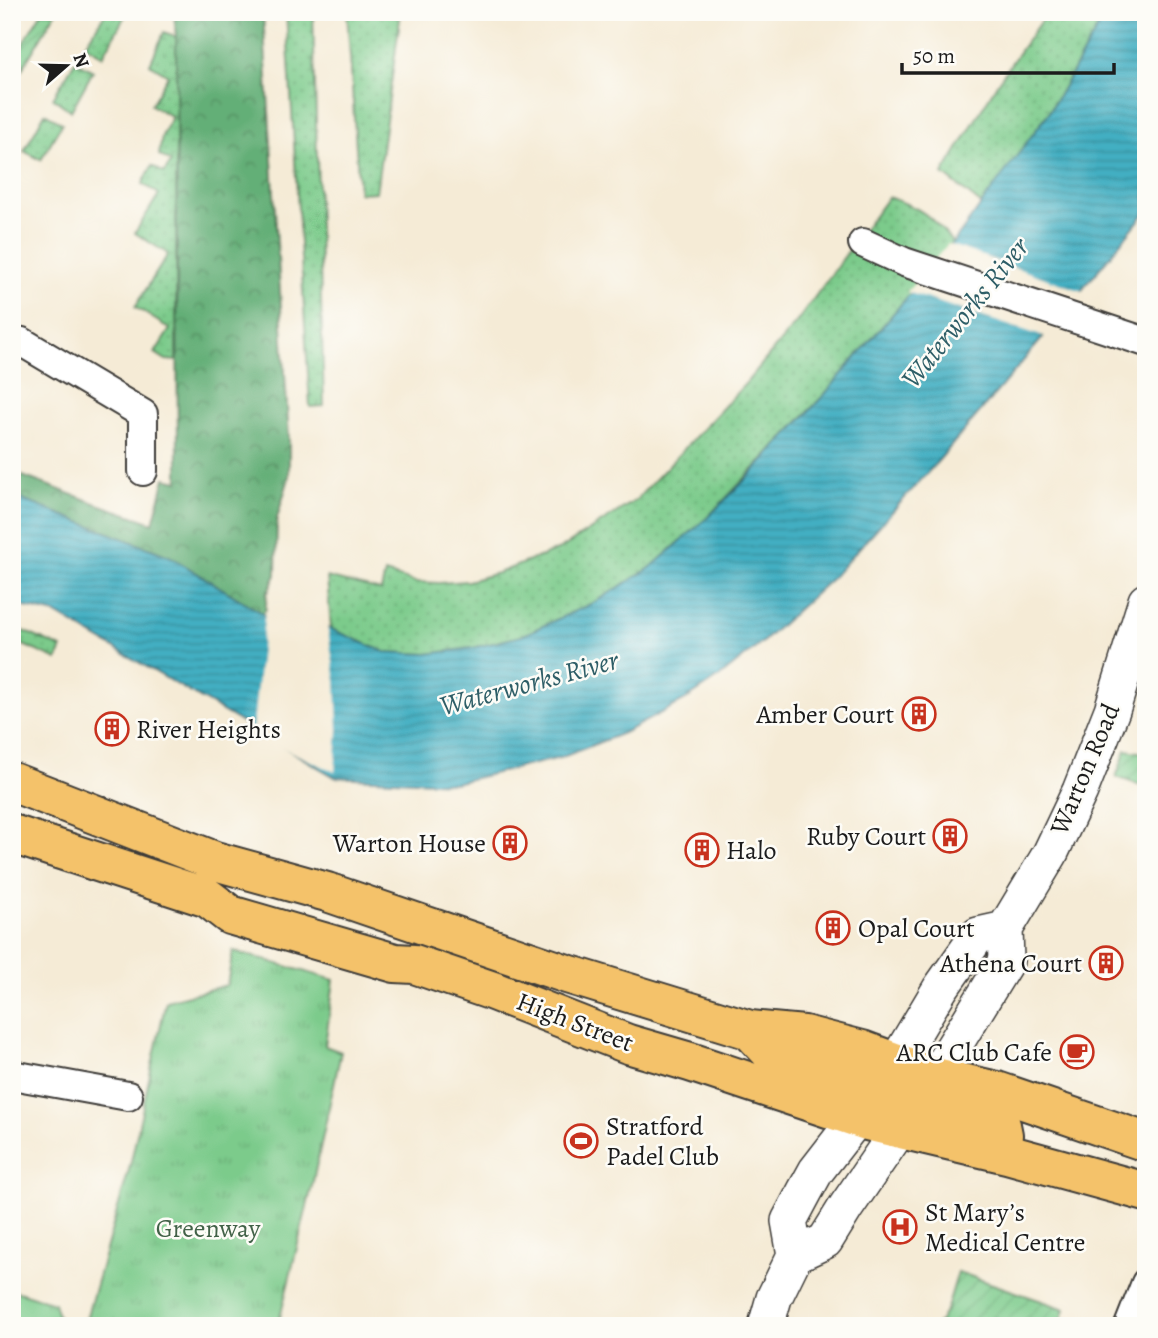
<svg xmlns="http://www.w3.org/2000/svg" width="1158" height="1338" font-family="Alegreya,serif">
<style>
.grass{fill:url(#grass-dots);stroke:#4c7454;stroke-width:2}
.forest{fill:url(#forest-crowns);stroke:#40664a;stroke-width:2}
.park{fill:url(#park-tufts);stroke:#4c7454;stroke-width:2}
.garden{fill:url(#garden-furrows);stroke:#4c7454;stroke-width:2}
.water{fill:url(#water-rules);stroke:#30666f;stroke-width:2}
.pier{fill:#f5ebd6}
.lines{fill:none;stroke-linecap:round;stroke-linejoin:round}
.minor-casing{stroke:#3d3b38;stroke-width:32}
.tertiary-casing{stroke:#3d3b38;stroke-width:38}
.primary-casing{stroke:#3d3b38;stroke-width:42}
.minor{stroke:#fff;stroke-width:28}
.tertiary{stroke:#fff;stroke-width:35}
.primary{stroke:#f4c26a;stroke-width:38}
.labels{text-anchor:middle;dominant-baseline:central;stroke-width:5;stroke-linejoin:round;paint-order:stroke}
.poi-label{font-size:26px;fill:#1c1c1c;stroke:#fdfcf7;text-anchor:end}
.street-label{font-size:26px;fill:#1c1c1c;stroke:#fdfcf7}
.park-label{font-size:26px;fill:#426248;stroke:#fdfcf7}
.water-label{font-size:28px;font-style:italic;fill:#2e5e67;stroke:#fdfcf7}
</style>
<defs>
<pattern id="grass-dots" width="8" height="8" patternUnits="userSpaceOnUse" patternTransform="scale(1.75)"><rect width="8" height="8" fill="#7bcb8b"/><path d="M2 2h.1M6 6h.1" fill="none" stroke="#6aae77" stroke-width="1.8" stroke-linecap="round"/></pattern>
<pattern id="forest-crowns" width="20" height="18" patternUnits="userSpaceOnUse" patternTransform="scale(1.75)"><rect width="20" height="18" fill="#64af77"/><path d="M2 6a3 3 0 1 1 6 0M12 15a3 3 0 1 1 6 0" fill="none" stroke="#528e61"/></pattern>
<pattern id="park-tufts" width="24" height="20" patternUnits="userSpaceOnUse" patternTransform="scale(1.75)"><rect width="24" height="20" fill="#7bcb8b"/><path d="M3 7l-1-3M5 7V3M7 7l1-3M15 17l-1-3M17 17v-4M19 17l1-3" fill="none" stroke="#6aae77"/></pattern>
<pattern id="garden-furrows" width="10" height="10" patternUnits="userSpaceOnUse" patternTransform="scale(1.75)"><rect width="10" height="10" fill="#7bcb8b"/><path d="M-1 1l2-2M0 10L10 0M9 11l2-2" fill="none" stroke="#6aae77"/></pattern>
<pattern id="water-rules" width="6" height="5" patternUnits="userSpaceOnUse" patternTransform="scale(1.75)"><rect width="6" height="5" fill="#43afc2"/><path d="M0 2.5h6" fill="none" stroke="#378e9d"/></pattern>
</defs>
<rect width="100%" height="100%" fill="#fdfcf7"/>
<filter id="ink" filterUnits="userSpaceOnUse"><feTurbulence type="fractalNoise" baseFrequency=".0143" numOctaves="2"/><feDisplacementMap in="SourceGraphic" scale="14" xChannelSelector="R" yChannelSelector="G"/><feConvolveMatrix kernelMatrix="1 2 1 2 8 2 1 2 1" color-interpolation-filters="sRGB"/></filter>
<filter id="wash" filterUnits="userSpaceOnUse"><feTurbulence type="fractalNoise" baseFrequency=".00686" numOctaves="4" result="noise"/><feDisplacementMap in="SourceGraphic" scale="28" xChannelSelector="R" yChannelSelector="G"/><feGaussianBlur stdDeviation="1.57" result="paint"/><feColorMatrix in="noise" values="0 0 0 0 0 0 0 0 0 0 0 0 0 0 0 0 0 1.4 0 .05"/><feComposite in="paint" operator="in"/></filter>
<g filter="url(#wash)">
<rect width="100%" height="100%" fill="#f5ebd6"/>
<path class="grass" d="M106,12H118L125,16L103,56L85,45Z
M286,12H313L324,406L310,407Z
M347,12H401L376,192L359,193Z
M1047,12H1107L1049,112L982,205L943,174L998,82Z
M164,32L176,37V361L166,360L155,353L170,329L135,307L168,254L135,233L159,194L143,184L144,181L152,166L164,173L171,162L159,155L162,136L172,117L151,105L168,75L150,64Z
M75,61L93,71L71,111L53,98Z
M45,113L62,123L41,160L24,151Z
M888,197C921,208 932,216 953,243L825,394L707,518L650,568L595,602L521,636L473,648L427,654L385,652L331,629L327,577L381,591L385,573L415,582L439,583L468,581L498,573L560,549L636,500L746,383L795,324Z
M12,626L62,648L57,660L12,640Z"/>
<path class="forest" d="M174,12H263L289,439V478L277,518L276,575L267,594L265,615L169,556L12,496V472L95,503L153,523L165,478L178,481L176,37Z"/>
<path class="park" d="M233,951L334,980L325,1046L341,1052L312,1186L278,1326H84L130,1166L166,1001L227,985Z
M12,1290L54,1303L61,1326H12Z"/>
<path class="garden" d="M42,12H56L12,86V61Z
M1126,750L1146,753V787L1116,777Z
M958,1272L1065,1309L1060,1326H1015L996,1318L992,1326H937L947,1308Z"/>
<path class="water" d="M1107,12H1146V212L1040,341L939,460L832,578L758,646L721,676L682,702L623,733L560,758L454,783L335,777L56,614L12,604V496L169,556L265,615L331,629L385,652L427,654L473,648L521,636L595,602L650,568L707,518L753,472L825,394L953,243L1049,112Z"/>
<path class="pier" d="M948,244L1085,292L1048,338L907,292Z
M265,611L327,625L336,681L338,730L335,772L252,734Z"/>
</g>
<g filter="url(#ink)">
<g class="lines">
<defs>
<path id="minor" d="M863,243L904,262L1146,342
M12,340L22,342L143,414V471
M12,1075L128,1096
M1129,1326L1146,1283"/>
<path id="tertiary" d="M795,1255L825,1241L846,1207L935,1077L1006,961L1005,929L1050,854L1080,791L1112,710L1146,601
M766,1326L774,1298L795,1255L789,1221L805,1191L816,1171L878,1091L896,1063L940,989L978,935L1005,929"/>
<path id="primary" d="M12,782L215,861L327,892L567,974L750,1030L804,1035L862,1050L935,1077L997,1091L1146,1142
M12,834L208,898L230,915L395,963L414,964L493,991L628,1044L690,1062L867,1121L1007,1154L1146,1192
M750,1030L777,1059L851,1081L878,1091L900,1128
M896,1063L919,1101L945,1111L1001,1125L1003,1135"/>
</defs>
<use href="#minor" class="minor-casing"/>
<use href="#tertiary" class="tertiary-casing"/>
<use href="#primary" class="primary-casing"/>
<use href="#minor" class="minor"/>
<use href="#tertiary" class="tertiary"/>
<use href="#primary" class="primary"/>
</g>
</g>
<defs>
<symbol id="building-ring" viewBox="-11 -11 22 22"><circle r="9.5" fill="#fdfcf7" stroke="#c8321e" stroke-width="1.5"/><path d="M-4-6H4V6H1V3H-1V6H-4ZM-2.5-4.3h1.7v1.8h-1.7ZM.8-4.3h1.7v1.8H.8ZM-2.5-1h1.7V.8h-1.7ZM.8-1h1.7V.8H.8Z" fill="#c8321e"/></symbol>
<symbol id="cafe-ring" viewBox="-11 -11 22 22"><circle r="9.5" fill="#fdfcf7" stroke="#c8321e" stroke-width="1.5"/><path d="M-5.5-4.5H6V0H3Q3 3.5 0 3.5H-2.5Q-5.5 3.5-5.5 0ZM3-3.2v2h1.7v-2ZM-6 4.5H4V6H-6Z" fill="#c8321e"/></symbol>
<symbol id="stadium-ring" viewBox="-11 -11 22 22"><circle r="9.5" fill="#fdfcf7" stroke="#c8321e" stroke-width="1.5"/><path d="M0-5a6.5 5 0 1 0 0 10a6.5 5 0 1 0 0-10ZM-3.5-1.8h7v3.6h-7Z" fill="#c8321e"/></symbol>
<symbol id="hospital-ring" viewBox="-11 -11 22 22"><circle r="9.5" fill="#fdfcf7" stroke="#c8321e" stroke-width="1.5"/><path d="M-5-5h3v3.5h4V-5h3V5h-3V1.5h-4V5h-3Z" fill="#c8321e"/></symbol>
</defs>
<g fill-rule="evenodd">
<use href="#building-ring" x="900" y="695" width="38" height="38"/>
<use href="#building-ring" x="93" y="710" width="38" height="38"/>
<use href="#building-ring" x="931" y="817" width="38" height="38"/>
<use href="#building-ring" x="491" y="824" width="38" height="38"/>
<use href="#building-ring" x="683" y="831" width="38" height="38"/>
<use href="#building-ring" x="814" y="909" width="38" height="38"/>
<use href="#building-ring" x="1087" y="944" width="38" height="38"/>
<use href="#cafe-ring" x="1058" y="1033" width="38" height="38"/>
<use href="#stadium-ring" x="562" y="1122" width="38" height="38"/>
<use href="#hospital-ring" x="881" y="1208" width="38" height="38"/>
</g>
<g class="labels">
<g class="poi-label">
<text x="894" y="714">Amber Court</text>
<text x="136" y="729" text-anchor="start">River Heights</text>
<text x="926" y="836">Ruby Court</text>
<text x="486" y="843">Warton House</text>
<text x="726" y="850" text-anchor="start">Halo</text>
<text x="858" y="928" text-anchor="start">Opal Court</text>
<text x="1082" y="963">Athena Court</text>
<text x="1052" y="1052">ARC Club Cafe</text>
<text x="606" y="1126" text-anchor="start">Stratford<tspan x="606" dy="30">Padel Club</tspan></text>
<text x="925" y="1212" text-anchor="start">St Mary’s<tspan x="925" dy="30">Medical Centre</tspan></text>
</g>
<g class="street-label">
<text transform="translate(1085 769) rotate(-67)">Warton Road</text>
<text transform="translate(575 1022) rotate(21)">High Street</text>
</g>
<g class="park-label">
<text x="208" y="1228">Greenway</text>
</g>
<g class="water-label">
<text transform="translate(965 313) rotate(-51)">Waterworks River</text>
<text transform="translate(529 683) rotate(-15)">Waterworks River</text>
</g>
</g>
<rect width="1158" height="1338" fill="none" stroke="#fdfcf7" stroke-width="42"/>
<g transform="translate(66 66) rotate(70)" stroke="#fdfcf7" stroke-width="5" paint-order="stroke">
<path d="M0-5L12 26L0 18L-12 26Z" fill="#1c1c1c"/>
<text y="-10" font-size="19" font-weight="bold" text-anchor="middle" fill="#1c1c1c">N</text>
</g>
<path d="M902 63v10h212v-10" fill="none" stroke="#1c1c1c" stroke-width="3.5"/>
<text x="913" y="63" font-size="21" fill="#1c1c1c" stroke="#fdfcf7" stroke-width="5" paint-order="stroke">50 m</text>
</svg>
